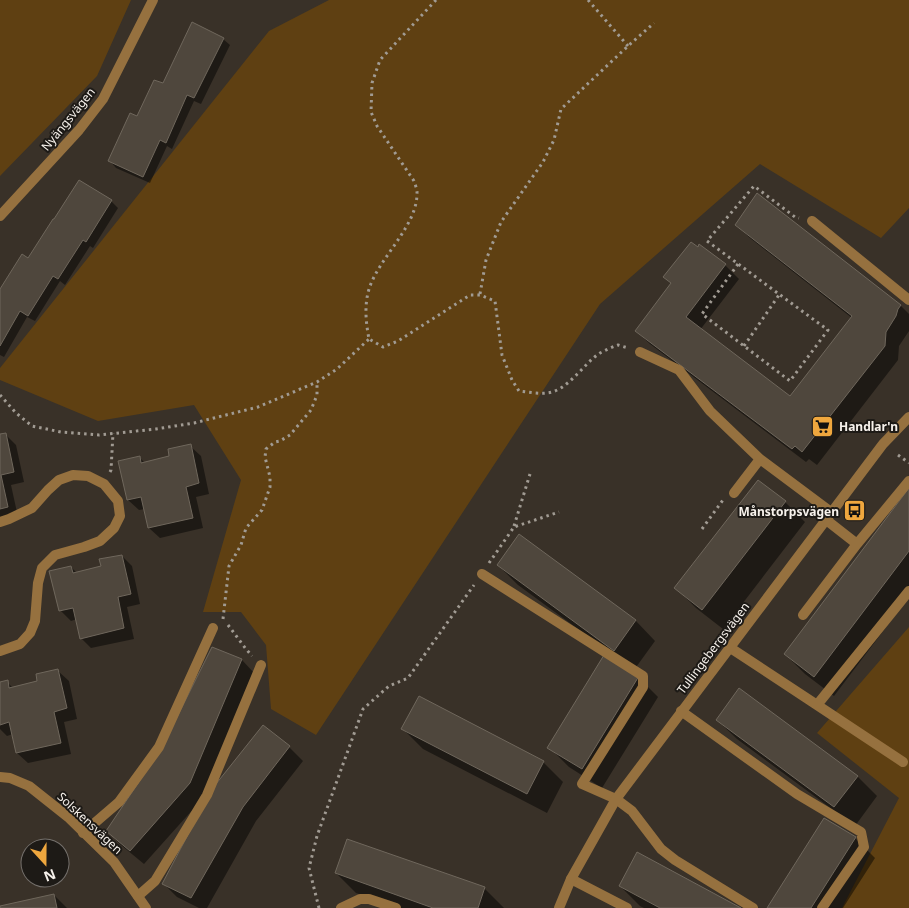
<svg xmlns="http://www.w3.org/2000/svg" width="909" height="908" font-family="'Noto Sans',sans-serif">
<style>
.green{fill:#5f4012}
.shadow{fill:#0007}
.building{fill:#4f473d;stroke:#6f675c}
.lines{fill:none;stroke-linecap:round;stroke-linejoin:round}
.path{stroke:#a19b93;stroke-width:3;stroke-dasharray:2.5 4;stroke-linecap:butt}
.service{stroke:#96713f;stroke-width:10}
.minor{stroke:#96713f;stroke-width:10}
.labels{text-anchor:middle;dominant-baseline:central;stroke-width:4;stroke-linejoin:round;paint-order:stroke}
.street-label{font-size:12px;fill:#f7f2ec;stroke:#1d1a16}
.poi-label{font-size:12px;font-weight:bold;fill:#f7f2ec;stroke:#1d1a16;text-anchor:start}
</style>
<rect width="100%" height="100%" fill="#393128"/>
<path class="green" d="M0,0H131L97,76L0,176Z
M329,0H909V208L881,238L760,164L600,304L316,735L271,709L266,645L241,612H203L241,480L194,405L98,421L0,380V368L269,31Z
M909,627V908H842L899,798L817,733Z"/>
<path class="shadow" d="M223,39L230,45L201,104L194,101L172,149L167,146L150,183L116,168L110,161L138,118L163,85Z
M79,182L111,201L118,208L93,248L90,246L65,285L60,281L35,321L27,317L4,357L0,355V292L28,259Z
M757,195L901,306L909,314V331L899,346L898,360L817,465L809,459L806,462L650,344L636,331L672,284L665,277L725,265L739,279L700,330L790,398L852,318L750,238L736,225Z
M5,434L16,445L24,482L11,485L18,517L0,521V436Z
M190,446L201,456L209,494L196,497L203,528L160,538L149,528L145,509L139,510L128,500L119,462L139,457L145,463L171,457Z
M909,490V597L834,696L805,674L785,654Z
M785,502L805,522L723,629L696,608L676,588Z
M520,536L636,621L655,641L634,670L518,585L498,565Z
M122,556L132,566L140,604L127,607L134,639L91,648L81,638L77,619L71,621L60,610L71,567L77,573L102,567Z
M242,660L255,674L204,797L144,864L121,845L107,831Z
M58,671L69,681L77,719L64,722L71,754L28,763L17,753L13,734L7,736L0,729V684L7,682L13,688L39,682Z
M638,677L658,697L602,788L569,767L549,747Z
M717,720L857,776L877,796L855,826L737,739Z
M403,729L543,762L563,782L547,813L423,749Z
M289,747L303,761L256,821L207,908H199L177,897L163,883Z
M855,838L875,858L843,908H769Z
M336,873L484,888L504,908H399L356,893Z
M620,886L739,908H644L640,906Z
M54,895L67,908H0Z"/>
<path class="building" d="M192,22L224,38L194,98L187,95L166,143L160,140L143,177L108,161L130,113L137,116L154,80L163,83Z
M79,180L112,200L86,242L83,240L58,279L53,276L28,316L20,311L0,346V289L22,254L28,258L53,219H54Z
M757,193L901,305L898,309L896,316L886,332L885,346L802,452L795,446L792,449L635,331L671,283L663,277L691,242L698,247L699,244L726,264L686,317L790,396L852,316L735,225Z
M6,433L14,472L1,475L8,507L0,509V434Z
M191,444L199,483L186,487L193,518L148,528L141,497L127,500L118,461L140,456L141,463L169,456L168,449Z
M758,480L786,501L702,610L674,588Z
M909,488V551L814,677L784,654Z
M519,534L636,620L614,651L497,565Z
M122,555L131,594L118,597L124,628L80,639L73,608L59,611L49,571L71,566L73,573L101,566L99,559Z
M212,647L242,659L190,783L130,851L106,831L161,749Z
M604,655L639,676L582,769L547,748Z
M58,669L67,708L54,712L61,743L16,753L9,722L0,725V682L8,680L9,688L37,681L36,674Z
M739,688L858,776L834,807L716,720Z
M419,696L544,761L527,794L401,729Z
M263,725L290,746L243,807L191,898L162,884L212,789Z
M824,818L856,837L811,908H767Z
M347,839L485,887L478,908H433L335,873Z
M637,852L741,908H660L619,886Z
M54,894L57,908H0V906Z"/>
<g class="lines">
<path class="path" d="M436,0L380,60L372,83L371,112L377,126L414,181C415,184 417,189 417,192C418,226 379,257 369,289C364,306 366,323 369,339L383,347L398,341L470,295H480L495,301L502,355L512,380L519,391C528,392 538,394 547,393C568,391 584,363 600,353C606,350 612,347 618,345L628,348
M588,0L628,46
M738,264L702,314L790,381L828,330C788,301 748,271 707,241L754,186L795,217L799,218
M480,294L486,260L501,222L543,162L554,140L561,109L628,46L654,23
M744,346L779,295
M0,395L16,413L32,426L61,432L99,435L156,429L194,423L258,407L317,382L337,369L369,339
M898,455L909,463
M110,472L111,470L113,433
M514,526L530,474
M702,529L723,500
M489,563L514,527L559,512
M223,619L229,566L241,545L246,528L262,510L270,487V477L265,457L266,449L275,442L280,441L290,435L311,410L317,395V382
M228,625L246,649L252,656
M319,908L309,868L317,836L363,709L389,686L408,678L474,585"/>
<path class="service" d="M812,221L909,300
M640,352L679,370L710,411L760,459L831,512
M734,493L760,459
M825,519L857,544
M0,522L9,519L32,508L48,490L59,480L73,475L88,476L104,484L118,501L120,516L114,528L100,541L84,547L55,555L42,568L38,583L35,621L30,633L20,644L0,651
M482,574L643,676V687L582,784L616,799L632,811L661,849L675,860L753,908
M803,615L857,544L909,481
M729,647L817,705L909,591
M817,705L903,762
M681,711L797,794L861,832L864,847L822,908
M83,833L119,802L159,747L213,628
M571,879L627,908
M138,896L155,881L207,795L261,665
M341,908L360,899H369L396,908"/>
<path class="minor" d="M0,216L79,130L103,99L153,0
M0,777L10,778L29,786L68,817L114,862L146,908
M559,908L571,879L616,799L883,444L909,417"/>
</g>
<defs>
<symbol id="supermarket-square" viewBox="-11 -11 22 22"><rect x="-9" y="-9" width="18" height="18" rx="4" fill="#efa73e" stroke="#1d1a16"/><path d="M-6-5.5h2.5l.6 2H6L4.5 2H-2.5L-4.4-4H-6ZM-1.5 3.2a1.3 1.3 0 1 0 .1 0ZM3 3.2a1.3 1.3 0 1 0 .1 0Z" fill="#111"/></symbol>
<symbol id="bus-square" viewBox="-11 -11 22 22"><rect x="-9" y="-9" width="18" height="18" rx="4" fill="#efa73e" stroke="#1d1a16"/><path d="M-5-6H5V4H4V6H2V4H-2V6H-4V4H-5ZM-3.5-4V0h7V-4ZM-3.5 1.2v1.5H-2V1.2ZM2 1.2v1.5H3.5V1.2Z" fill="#111"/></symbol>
</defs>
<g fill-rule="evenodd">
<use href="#supermarket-square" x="810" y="414" width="25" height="25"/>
<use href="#bus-square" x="842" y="498" width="25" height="25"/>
</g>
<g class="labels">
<g class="street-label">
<text transform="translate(68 119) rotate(-51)">Nyängsvägen</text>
<text transform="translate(713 648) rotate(-53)">Tullingebergsvägen</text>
<text transform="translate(90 823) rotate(43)">Solskensvägen</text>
</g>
<g class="poi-label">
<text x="839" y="426">Handlar'n</text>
<text x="839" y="511" text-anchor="end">Månstorpsvägen</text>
</g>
</g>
<g transform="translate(45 863) rotate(159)"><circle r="24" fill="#1d1a16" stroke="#74706c"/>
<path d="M0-4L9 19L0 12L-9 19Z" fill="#efa73e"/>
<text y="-8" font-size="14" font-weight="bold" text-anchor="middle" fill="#f7f2ec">N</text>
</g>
</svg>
